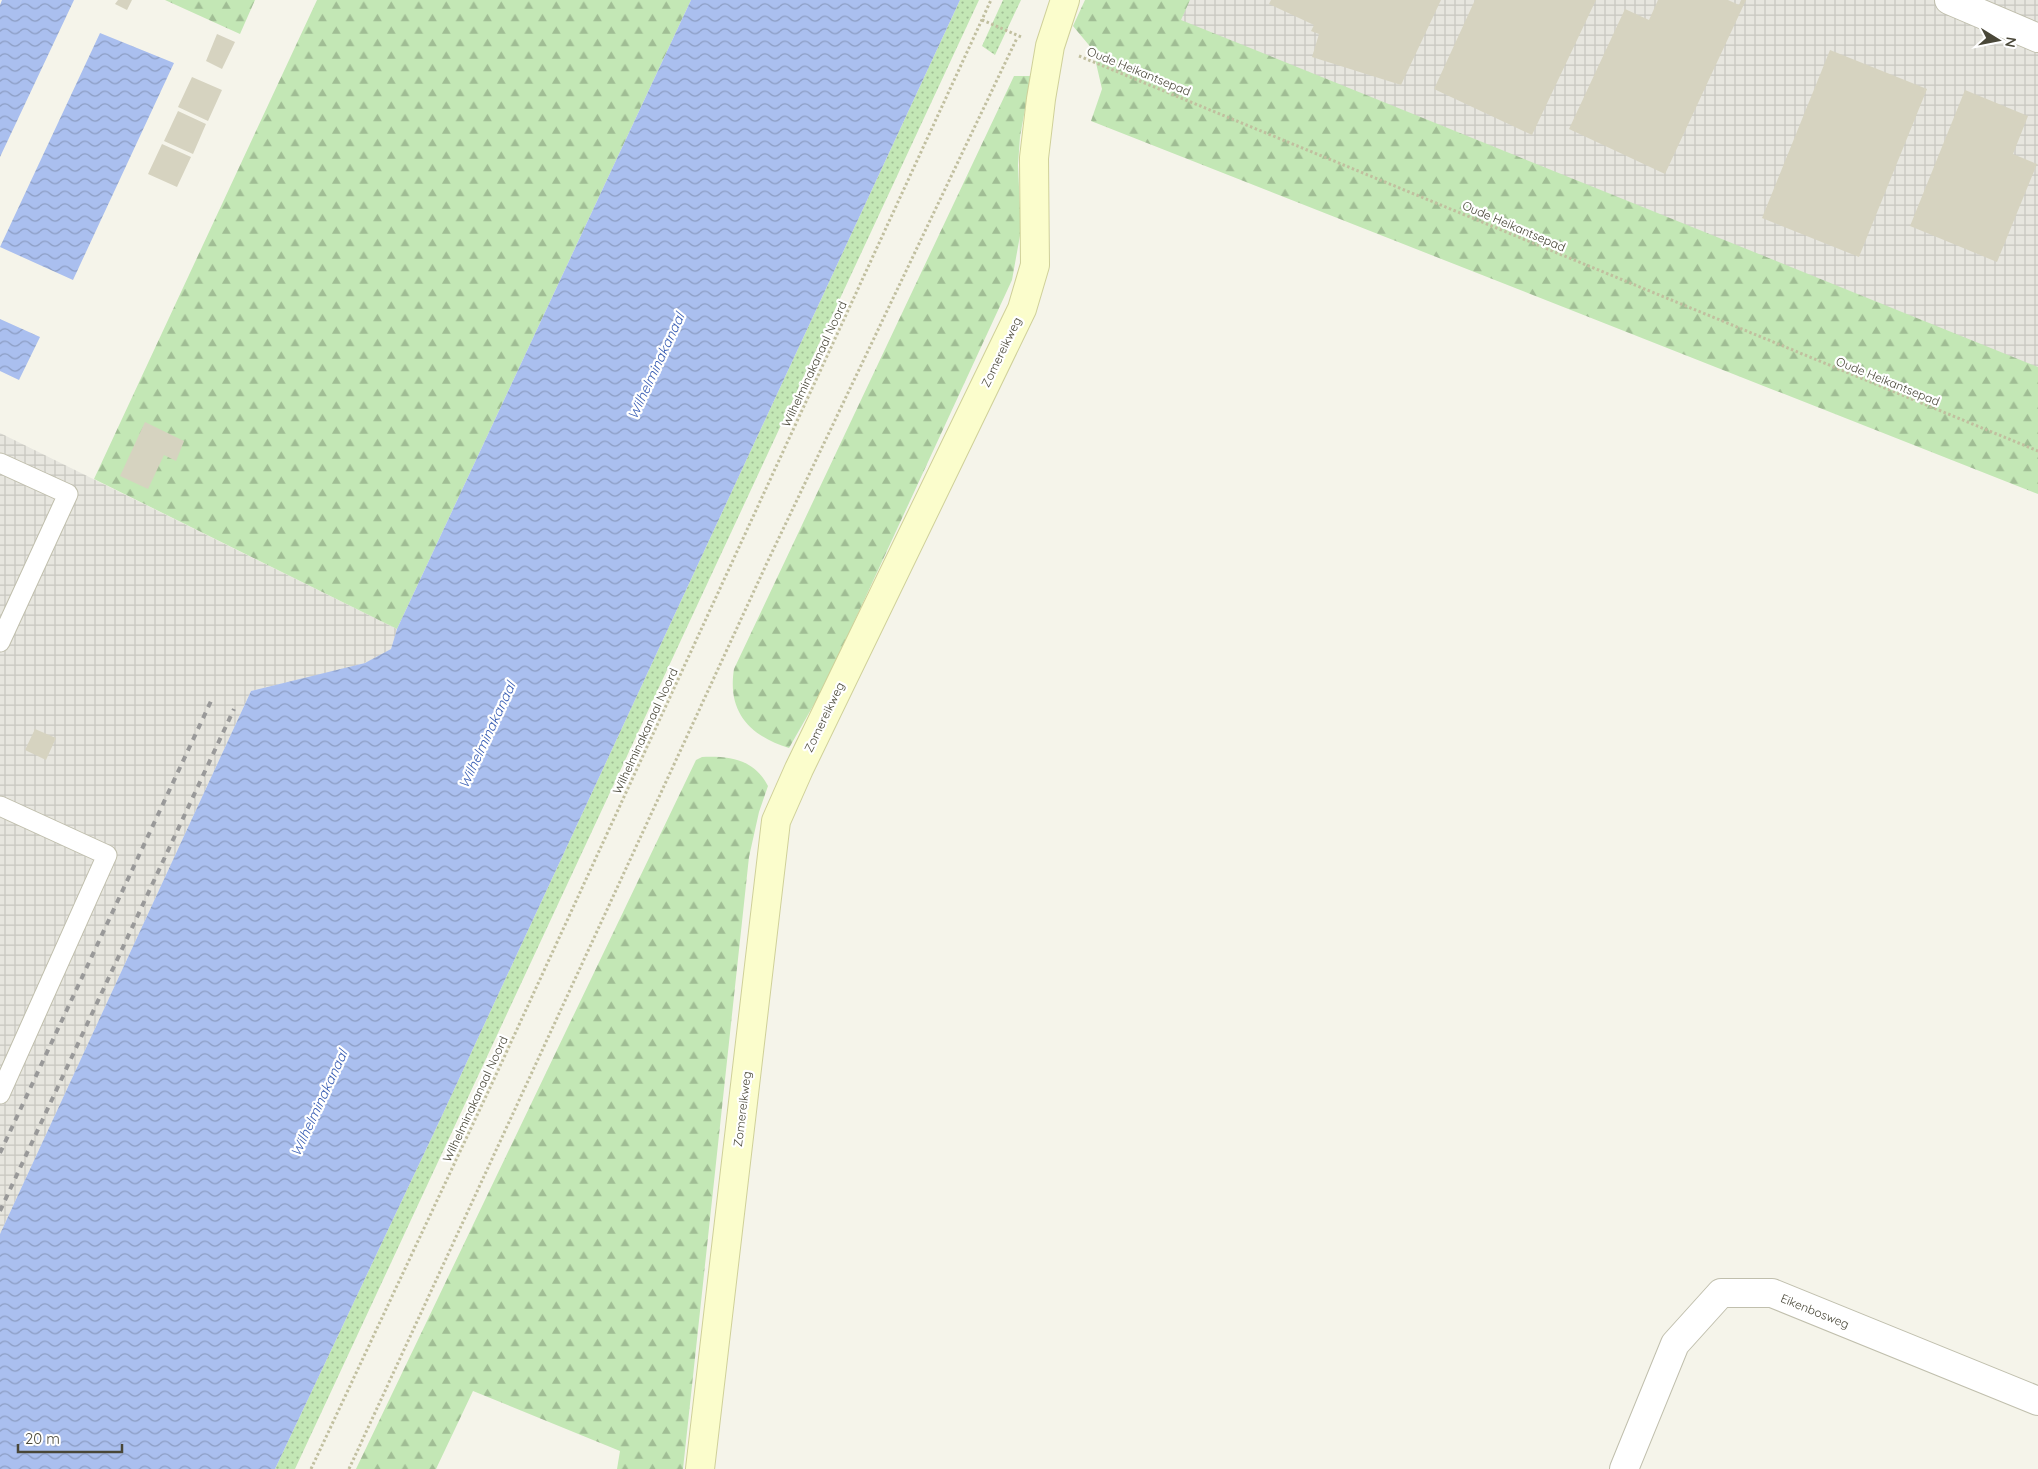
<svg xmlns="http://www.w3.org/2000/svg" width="2038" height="1469" font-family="Quicksand,sans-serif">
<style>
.industrial{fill:url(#industrial-grid)}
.grass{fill:url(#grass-dots)}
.forest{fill:url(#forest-firs)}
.water{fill:url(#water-waves)}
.building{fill:#d6d3c0}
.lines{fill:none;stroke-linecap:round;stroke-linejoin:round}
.lane-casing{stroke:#c0bfad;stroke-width:21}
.street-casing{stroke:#c0bfad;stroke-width:30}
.secondary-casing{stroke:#cfd099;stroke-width:30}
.path{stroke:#c1bf9f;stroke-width:3;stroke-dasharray:2.5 2.5;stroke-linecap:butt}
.lane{stroke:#fff;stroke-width:19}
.street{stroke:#fff;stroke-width:28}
.secondary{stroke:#fbfdcc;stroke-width:28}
.rail{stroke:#999;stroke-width:4;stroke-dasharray:6 6;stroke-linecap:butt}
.labels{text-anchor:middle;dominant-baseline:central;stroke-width:4.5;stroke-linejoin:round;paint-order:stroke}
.street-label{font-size:12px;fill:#494738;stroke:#fff}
.water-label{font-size:14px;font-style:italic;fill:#345ab2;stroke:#fff}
</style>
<defs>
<pattern id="industrial-grid" width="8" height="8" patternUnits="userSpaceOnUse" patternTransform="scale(1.25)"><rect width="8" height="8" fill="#e7e6df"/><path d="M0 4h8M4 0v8" fill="none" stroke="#c8c7c0"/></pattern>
<pattern id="grass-dots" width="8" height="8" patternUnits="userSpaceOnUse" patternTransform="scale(1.25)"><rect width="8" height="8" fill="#c3e7b5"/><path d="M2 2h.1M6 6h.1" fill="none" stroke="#a0bd94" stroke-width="1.8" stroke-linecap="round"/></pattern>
<pattern id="forest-firs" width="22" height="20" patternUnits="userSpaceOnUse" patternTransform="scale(1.25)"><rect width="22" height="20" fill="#c3e7b5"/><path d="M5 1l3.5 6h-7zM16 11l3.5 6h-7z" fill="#a0bd94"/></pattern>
<pattern id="water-waves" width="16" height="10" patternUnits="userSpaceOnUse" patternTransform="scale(1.25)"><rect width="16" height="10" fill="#aabfef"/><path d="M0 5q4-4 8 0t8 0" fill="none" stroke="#8c9dc3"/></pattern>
</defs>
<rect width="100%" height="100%" fill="#f5f4ea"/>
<path class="industrial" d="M1167,0H2038V405L1147,47Z
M0,433L397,629L391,649L377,659L348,668L251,691L0,1234Z"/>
<path class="grass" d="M960,0H979L295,1469H275L439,1122Z
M1003,0H1021L995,55L982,46Z"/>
<path class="forest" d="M165,0H255L240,34Z
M317,0H691L397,629L94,479Z
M1085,0H1190L1181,20L2038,367V494L1091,121L1102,89L1093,50L1073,26Z
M1014,76H1031L1020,137L1018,165L1021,230L1012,280L825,685L789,748C750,736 727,712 734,669Z
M702,757C730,756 754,759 768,786L759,812L749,857L683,1469H617L620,1451L473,1391L436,1469H356L696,760Z"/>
<path class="water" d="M2,0H74L0,157V5Z
M691,0H960L439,1122L275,1469H0V1234L251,691L365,663L391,649L397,629Z
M100,33L174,63L73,280L0,247Z
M0,319L40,337L19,380L0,371Z"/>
<path class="building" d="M118,0H132L127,10L115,4Z
M1271,0H1441L1401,85L1312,57L1319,34L1311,31L1314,25L1269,4Z
M1475,0H1596L1532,135L1434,89Z
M1658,0H1728L1739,5L1741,0H1746L1665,174L1569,129L1625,9L1649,20Z
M217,34L235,42L222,69L206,61Z
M1830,50L1927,89L1859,257L1762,218Z
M192,77L222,90L208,121L178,107Z
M1965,90L2028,116L2013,154L2037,164L1997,262L1910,226Z
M178,111L206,124L193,154L164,141Z
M162,144L191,157L177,187L148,174Z
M145,422L184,441L176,461L164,455L148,489L120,476Z
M35,729L56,738L46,760L25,750Z"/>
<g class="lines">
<defs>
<path id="lane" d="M0,463L68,494L0,642
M0,806L107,855L0,1094"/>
<path id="street" d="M1949,0L2038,38
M1624,1469L1675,1344L1721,1293H1772L2038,1401"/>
<path id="secondary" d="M700,1469L776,821L799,769L1022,309L1035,265L1034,158L1041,99L1050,46L1065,0"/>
</defs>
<use href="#lane" class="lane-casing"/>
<use href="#street" class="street-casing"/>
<use href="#secondary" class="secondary-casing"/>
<path class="path" d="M982,20L1021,37
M1079,56L2038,451
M311,1469L495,1077L991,0
M349,1469L766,565L1017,38"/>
<use href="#lane" class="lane"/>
<use href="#street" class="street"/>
<use href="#secondary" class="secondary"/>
<path class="rail" d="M0,1153L212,699
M0,1211L234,709"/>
</g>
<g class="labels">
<g class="street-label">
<text transform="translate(1139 71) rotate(22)">Oude Heikantsepad</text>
<text transform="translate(1514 226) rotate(23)">Oude Heikantsepad</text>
<text transform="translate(1001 352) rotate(-64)">Zomereikweg</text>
<text transform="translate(814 364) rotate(-65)">Wilhelminakanaal Noord</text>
<text transform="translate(1888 381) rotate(22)">Oude Heikantsepad</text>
<text transform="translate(824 717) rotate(-64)">Zomereikweg</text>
<text transform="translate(645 731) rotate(-65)">Wilhelminakanaal Noord</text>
<text transform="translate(475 1099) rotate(-65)">Wilhelminakanaal Noord</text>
<text transform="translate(742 1109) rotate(-83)">Zomereikweg</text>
<text transform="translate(1815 1311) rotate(22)">Eikenbosweg</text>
</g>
<g class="water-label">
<text transform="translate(656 366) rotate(-65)">Wilhelminakanaal</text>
<text transform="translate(487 735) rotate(-65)">Wilhelminakanaal</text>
<text transform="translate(319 1103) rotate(-65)">Wilhelminakanaal</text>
</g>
</g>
<g transform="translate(1998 40) rotate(100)" stroke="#ffffff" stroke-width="4" paint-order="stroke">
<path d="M0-4L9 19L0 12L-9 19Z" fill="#494738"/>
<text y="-8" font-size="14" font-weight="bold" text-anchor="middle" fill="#494738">N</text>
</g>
<path d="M18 1444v8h104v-8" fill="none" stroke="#494738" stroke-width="2.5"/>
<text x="25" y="1444" font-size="15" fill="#494738" stroke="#ffffff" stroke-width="4" paint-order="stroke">20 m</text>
</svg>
